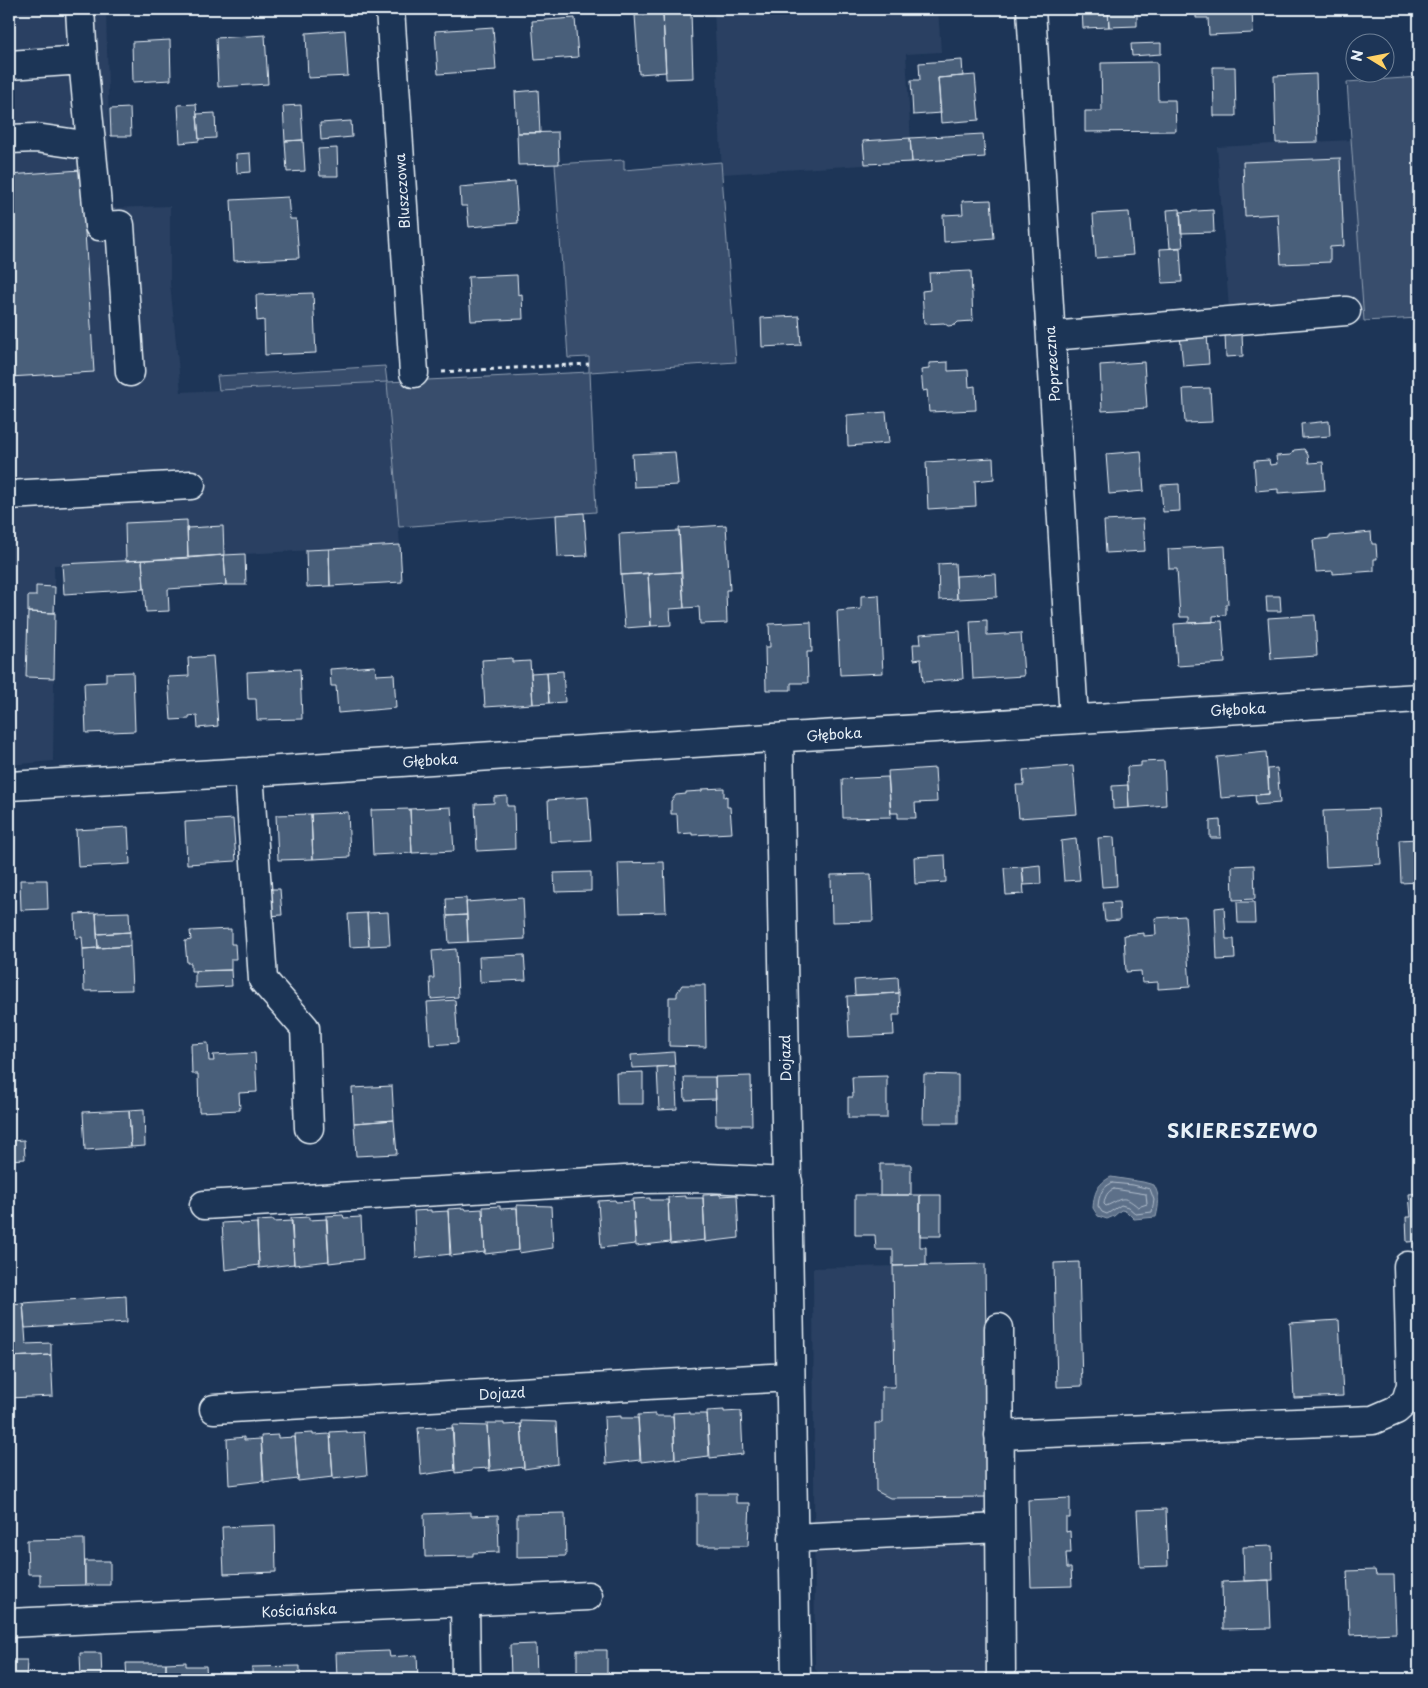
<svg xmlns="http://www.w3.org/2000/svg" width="1428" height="1688" font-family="'Playpen Sans',sans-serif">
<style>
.built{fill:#2a4162}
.green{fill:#374d6c;stroke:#909fb2}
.water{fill:#5d7089;stroke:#95a4b5}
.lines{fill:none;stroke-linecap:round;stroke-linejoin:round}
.shore{stroke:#b0bdcc;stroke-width:1}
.building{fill:#495e7a;stroke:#e8f1f8}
.minor-casing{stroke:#e8f1f8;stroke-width:31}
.path{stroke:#e8f1f8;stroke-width:3;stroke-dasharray:4 4;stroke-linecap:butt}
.minor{stroke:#1d3557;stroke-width:28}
.labels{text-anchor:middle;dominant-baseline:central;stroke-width:4;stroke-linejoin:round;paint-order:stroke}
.street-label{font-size:14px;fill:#e8f1f8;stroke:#1d3557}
.district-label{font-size:19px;font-weight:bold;letter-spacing:1px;fill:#e8f1f8;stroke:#1d3557}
</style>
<rect width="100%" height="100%" fill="#1d3557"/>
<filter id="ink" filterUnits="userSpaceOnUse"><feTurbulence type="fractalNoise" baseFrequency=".02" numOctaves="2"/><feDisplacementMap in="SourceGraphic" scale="10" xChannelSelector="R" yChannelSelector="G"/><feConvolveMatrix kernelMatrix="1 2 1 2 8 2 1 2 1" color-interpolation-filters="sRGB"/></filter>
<g filter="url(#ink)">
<path class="built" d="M9,9H106L111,208L170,206V283L181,392L387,382L400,545L54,565L55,613L53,761L9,765Z
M714,9H938L941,52L906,54L912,162L722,174Z
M1352,140L1364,321L1207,334L1229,309L1217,147Z
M985,1264L989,1679H824L815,1669L813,1268Z"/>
<path class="green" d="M1419,77V318L1364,321L1347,82Z
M624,160V170L721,162L736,362L590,372L596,512L399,527L387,382L219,390L217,376L385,366L387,382L589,372V357L568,358L555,164Z"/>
<path class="water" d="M1111,1177L1143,1182L1154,1185C1160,1196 1159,1205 1156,1217L1134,1219L1126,1211L1121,1210L1114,1216L1107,1219L1098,1216L1093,1208C1094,1193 1097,1184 1111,1177Z"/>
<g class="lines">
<path class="shore" d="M1112,1183L1133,1185L1150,1189L1154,1200L1152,1212L1136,1214L1128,1207L1121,1205L1107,1214L1102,1212L1098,1206C1099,1195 1102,1187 1112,1183Z
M1114,1189L1146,1194L1147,1204L1138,1207C1122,1193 1121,1200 1106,1206L1104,1204C1105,1197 1107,1191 1114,1189Z"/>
</g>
<path class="building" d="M1082,9H1108L1109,27L1083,28Z
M1108,9H1137V26L1109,27Z
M1196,9H1252L1253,33L1209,35L1208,18H1196Z
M691,12L693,78L666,79L663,14Z
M663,14L666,72L639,74L635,15Z
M575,18L578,57L535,60L532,21Z
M493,27L496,70L438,74L435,31Z
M345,30L348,76L308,78L306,33Z
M265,35L268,84L218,87L216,38Z
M170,40L171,80L133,82L132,42Z
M1161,43V54L1132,56L1131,44Z
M962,60L963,76L938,78L941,113L913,115L911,80H920L919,63Z
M1157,62L1158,100H1175L1176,131L1085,132V111H1102L1101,63Z
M1213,67H1235L1236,116H1214Z
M1316,74L1318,142L1276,143L1274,76Z
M975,75L979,120L941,123L938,78Z
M538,90L540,133H517L515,92Z
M196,104L199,141L180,143L178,105Z
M301,105L303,140L285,141L283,106Z
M130,108L131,136H111L110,109Z
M215,113L216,138L199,139L197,114Z
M351,121L352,137L321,140L320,123Z
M558,132L559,164L518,165L517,133Z
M983,134L985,157L912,162L910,138Z
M910,138L912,162L865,164L863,141Z
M303,140L305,171L287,172L285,141Z
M337,148L338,176H320L318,149Z
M250,153L251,172L237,173L236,154Z
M1340,158L1344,246L1330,247V262L1281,264L1278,214L1245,216L1243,162Z
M81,170L94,372L9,377V175Z
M515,182L518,223L469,227L467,206H461L460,187Z
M288,197L290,219H296L299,258L234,261L231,200Z
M991,200L994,238L944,242L943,215L963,214L962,201Z
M1180,209L1183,247L1170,248L1167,210Z
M1213,210L1214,232L1181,233L1180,212Z
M1129,212L1133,255L1096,258L1093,214Z
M1180,248L1182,282L1162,283L1160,249Z
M971,271L973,321L958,322L955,325L948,326L944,323L924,324L922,291L930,290L929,273Z
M517,275L518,295L522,294L523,319L471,321L468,277Z
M313,293L316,353L265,355L264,320L257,321L256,295Z
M799,316L801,345L762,347L761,318Z
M1207,334L1209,364L1183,366L1180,336Z
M1225,334H1242L1243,356L1226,357Z
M948,362V371L968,370L969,387L975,386L976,410L929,412L927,390L923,391L921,370L929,369V363Z
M1144,362L1147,408L1102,411L1100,365Z
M1210,388L1212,422L1185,423L1183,389Z
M886,412L889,443L848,446L847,415Z
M1329,421L1330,436L1302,438L1301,424Z
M1304,449L1308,455L1309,463L1323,462L1325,490L1278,493V489L1256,491L1254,461L1269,460L1270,465L1277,464L1276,456L1291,455L1294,450Z
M1141,451L1144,491L1109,494L1106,454Z
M675,452L678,485L634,487L632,454Z
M993,458L994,479L975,481L976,506L928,509L926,462Z
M1179,484L1180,511L1163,512L1161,485Z
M584,513L587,556L558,557L556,515Z
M1143,519L1145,551L1106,553L1104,521Z
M187,520L188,558L126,561L125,523Z
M726,525L730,590H726L727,623L700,624L699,607L684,608L679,528Z
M223,526L224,555L188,558L187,528Z
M679,531L681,572L621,575L619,534Z
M1371,532L1372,544H1376L1377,559H1374V571L1333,574V571L1316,572L1313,540L1330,538V536Z
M400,545L402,582L330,586L329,549Z
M1225,546L1228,604H1226V615L1213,616V622L1189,623V617H1180L1177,569H1169L1168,549Z
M329,549L330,586L307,587L306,550Z
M245,554L246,585H226L224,555Z
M224,555L226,585L168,589L169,611L146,612L142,560Z
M142,560L144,589L64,594L62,564Z
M955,563L957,599L939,600L938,564Z
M681,572L684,608L670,609L671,625L651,626L648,574Z
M648,573L651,626L625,628L621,575Z
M996,574L997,597L957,599L956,576Z
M36,586L55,587L54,613L28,612V596H36Z
M879,595L883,673L840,675L837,611L861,609V596Z
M1266,596H1280L1281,611H1267Z
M28,612L55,613L54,678L26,677Z
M1315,615L1317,656L1271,659L1268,618Z
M987,620V635L1021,633L1024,676L973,679L970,621Z
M1222,621L1225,663L1177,666L1174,624Z
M811,622L812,652H807L808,683H791V690H766L765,647H770L769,624Z
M960,631L963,679L923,682L921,659L914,660L913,644H921L920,634Z
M213,656L218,726L198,728L197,715L189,716V719L171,720L168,677L189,676L188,658Z
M512,658V662L530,661L533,704L485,707L482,660Z
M375,666L376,675L394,674L396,708L338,713L336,686H331L330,669Z
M300,669L302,719L257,720L256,699H248L247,672Z
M563,671L565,702L549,703L547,672Z
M133,672L135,731L86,733L84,683L106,682V673Z
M547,672L549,703L533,704L531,673Z
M1266,752L1269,794L1221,798L1217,757Z
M1164,761L1166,805L1129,808L1127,767L1141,766V762Z
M1073,766L1077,814L1019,818L1016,785H1024L1023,770Z
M935,768L937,802L915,803L916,818H898V813H891L888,771Z
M1277,768L1280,803L1256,805L1255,795L1269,794L1268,769Z
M888,777L891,817L843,818L842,779Z
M1128,785L1129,808L1113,809L1112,786Z
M724,788V797L727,796V807H730L732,833L692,835V833L678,834L677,814H671V801L676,795L686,794V792L702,791V789Z
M507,796V806H514L515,849L477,851L475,804L494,803V797Z
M588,797L591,840L550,842L548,800Z
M451,807L454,851L412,853L410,809Z
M410,809L412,853L373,855L371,810Z
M1378,809L1381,864L1326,867L1323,811Z
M348,812L350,857L313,859L311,814Z
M311,814L313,859L278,860L276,815Z
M233,819L236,861L187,864L185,822Z
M1220,820L1221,838H1210V821Z
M128,827L130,864L78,867L76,830Z
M1114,837L1117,886L1102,887L1098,838Z
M1076,839L1080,880L1064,881L1061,841Z
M1418,839L1419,882L1401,883L1399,840Z
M945,855L946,882L915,884L914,857Z
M664,862L666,912L620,913L618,863Z
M1040,865L1041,884L1024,885L1022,867Z
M1254,865L1255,899L1233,900L1232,866Z
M1022,867L1024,894L1006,895L1004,868Z
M591,872V891L555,892L554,873Z
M871,874L873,921L832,922L831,875Z
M20,880H47L48,909L21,910Z
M267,889H280L282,915L268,916Z
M466,898L467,915L447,916L446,899Z
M523,898L525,939L468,942L466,902Z
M1119,902L1120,920L1105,921L1103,903Z
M1237,902H1254L1255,923H1238Z
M1224,907L1226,939H1234L1235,959L1217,960L1215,908Z
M129,912L130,932L97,934L96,913Z
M388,912L390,945L369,946L367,913Z
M96,913L98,948L83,949L82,937L76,938L75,914Z
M367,913L369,946L350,947L348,914Z
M467,915L468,942L449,943L447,916Z
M1185,916L1190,987L1158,989V982L1142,983L1141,971L1126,972L1124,935L1144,933V936L1156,935L1155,918Z
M231,929V944H235L236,959H231V970L191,971V963H187L185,941L191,940L190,931Z
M130,932V946L98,948L97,934Z
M130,946L132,990L84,991L83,949Z
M456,949L458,997L431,999L430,978H434L432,951Z
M524,955L526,980L480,982L479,957Z
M231,970L232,986L195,988V971Z
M898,977L899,993L855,995L854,980Z
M682,985H705L706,1047L669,1046V997H677V993Z
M899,993L900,1015H893L894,1035L849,1037L847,996Z
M455,1000L458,1043L430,1045L427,1002Z
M208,1043L209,1061H214L213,1055L255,1053L257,1092L239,1093L240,1110L199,1112L198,1074H192L191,1044Z
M674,1052L675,1066L632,1068L631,1055Z
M675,1066L677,1109L659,1110L657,1067Z
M643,1072V1104H617L616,1073Z
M924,1074L958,1075V1123H923Z
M751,1076L752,1125H716L715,1077Z
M887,1076V1118H848V1097H853L852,1077Z
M684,1077H715L716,1099L685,1100Z
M392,1086L394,1120L354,1123L352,1088Z
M144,1109L145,1146L131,1147L129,1110Z
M129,1110L131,1147L85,1150L83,1112Z
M394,1120L397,1154L356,1156L354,1123Z
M24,1140L25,1159L9,1160V1141Z
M880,1164H911V1195H880Z
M1419,1193V1241L1407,1242L1406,1217H1411L1409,1194Z
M720,1194V1196L737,1195L739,1238L705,1242L703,1195Z
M855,1195H920V1247H926V1265L893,1266V1250H876L875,1235H855Z
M920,1195H941V1236H920Z
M685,1196V1198H703L705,1240L670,1244L668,1197Z
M650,1198V1200H668L670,1242L636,1246L633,1199Z
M615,1200L616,1202L633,1201L635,1244L601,1248L598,1201Z
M517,1205L551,1206L553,1248L519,1253Z
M500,1206V1209L517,1208L519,1250L485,1254L483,1207Z
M465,1208L466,1210L482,1209L485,1252L450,1256L448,1209Z
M431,1210V1212L448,1211L451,1254L416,1258L414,1211Z
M343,1215L344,1218L361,1217L363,1259L329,1263L326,1216Z
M309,1217V1220L327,1219L329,1261L294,1265L291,1218Z
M274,1220V1222L292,1221L294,1264L259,1268L257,1221Z
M239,1222L240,1224L257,1223L259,1265L225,1270L222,1223Z
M1079,1262L1082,1386L1057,1387L1054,1263Z
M985,1264L988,1497L890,1498L876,1491L875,1423H882V1387H895L893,1266Z
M9,1275L11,1304H9Z
M126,1296L127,1322L25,1328L23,1303Z
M23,1303L26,1344L51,1343V1355L9,1357V1304Z
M1339,1320L1343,1396L1294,1398L1290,1323Z
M51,1355L53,1396L9,1398V1357Z
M724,1410V1412L741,1411L743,1454L710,1458L707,1411Z
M690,1412V1414H707L709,1456L675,1460L673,1413Z
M655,1414V1416H673L675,1458L641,1462L638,1415Z
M621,1416V1418H638L640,1460L606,1464L604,1417Z
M521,1421L556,1422L558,1464L524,1469Z
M487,1423H504V1425L521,1424L524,1467L489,1471Z
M452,1425L487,1426L490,1468L472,1469V1471L455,1473Z
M436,1427V1429L453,1428L455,1470L421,1475L418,1428Z
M347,1431V1433L364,1432L367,1475L333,1479L330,1432Z
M313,1433V1435L330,1434L333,1477L298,1481L295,1434Z
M278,1435V1438L295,1437L298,1479L264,1483L261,1436Z
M244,1437V1440L261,1439L263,1481L229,1485L227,1439Z
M697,1494H736V1503H750L748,1546H697Z
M1070,1498V1518H1066V1532L1070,1531L1071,1553H1066L1067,1568H1071L1072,1586L1031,1587L1028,1500Z
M1166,1509L1168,1566L1140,1567L1137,1510Z
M471,1512V1516L498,1515L499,1552L473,1553V1556L425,1557L424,1514Z
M565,1513L566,1556L517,1557V1514Z
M275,1525L276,1572L224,1574L222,1527Z
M84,1539L85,1585L40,1586V1574H28L27,1540Z
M1272,1546L1273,1580L1244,1581L1243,1547Z
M85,1561H110V1585H85Z
M1375,1570L1376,1575H1394L1396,1633L1350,1635L1347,1571Z
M1269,1580L1271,1628L1223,1629L1222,1582Z
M536,1644L537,1679H511L510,1645Z
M577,1650H607V1679H577Z
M389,1651L390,1657L417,1655L418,1679H337L336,1653Z
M80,1653H101L102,1679H81Z
M9,1660H27L26,1679H9Z
M186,1662V1666H206L207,1679H166V1663Z
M126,1663H166V1679H127Z
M300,1666V1679H252V1667Z"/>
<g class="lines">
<defs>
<path id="minor" d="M80,9L83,60L99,226L120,225L130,372
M390,9L414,373
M1031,9L1074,719
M9,65L83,60
M9,139L36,138L91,146
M1051,336L1346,311
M9,495L191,485
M779,738L796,1679
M249,772L263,980L305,1028L309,1128
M9,786L249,772L723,741L1419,698
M204,1205L641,1179L708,1178L788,1182
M999,1328L1001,1679
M214,1409L790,1377
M999,1435L1373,1420L1396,1410L1406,1401L1411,1385L1408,1266
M793,1538L1000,1528
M465,1602L466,1679
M9,1623L588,1596"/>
</defs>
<use href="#minor" class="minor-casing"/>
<path class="path" d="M442,372L589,364"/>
<use href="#minor" class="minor"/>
</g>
</g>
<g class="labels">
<g class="street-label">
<text transform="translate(402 191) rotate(-94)">Bluszczowa</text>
<text transform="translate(1052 364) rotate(-94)">Poprzeczna</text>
<text transform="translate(1238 709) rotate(-3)">Głęboka</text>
<text transform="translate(834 734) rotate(-4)">Głęboka</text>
<text transform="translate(430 760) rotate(-4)">Głęboka</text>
<text transform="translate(785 1058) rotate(-91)">Dojazd</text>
<text transform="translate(502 1393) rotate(-3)">Dojazd</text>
<text transform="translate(299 1610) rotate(-3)">Kościańska</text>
</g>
<g class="district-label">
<text x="1243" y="1130">SKIERESZEWO</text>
</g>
</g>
<rect width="1428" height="1688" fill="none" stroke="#1d3557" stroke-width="30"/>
<rect x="15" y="15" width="1398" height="1658" fill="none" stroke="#e8f1f8" stroke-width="2" filter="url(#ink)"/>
<g transform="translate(1370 58) rotate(280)"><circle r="24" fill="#1d3557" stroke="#6e8097"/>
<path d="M0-4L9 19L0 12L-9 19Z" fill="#ffd166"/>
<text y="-8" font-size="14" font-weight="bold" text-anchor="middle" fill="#e8f1f8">N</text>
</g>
</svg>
